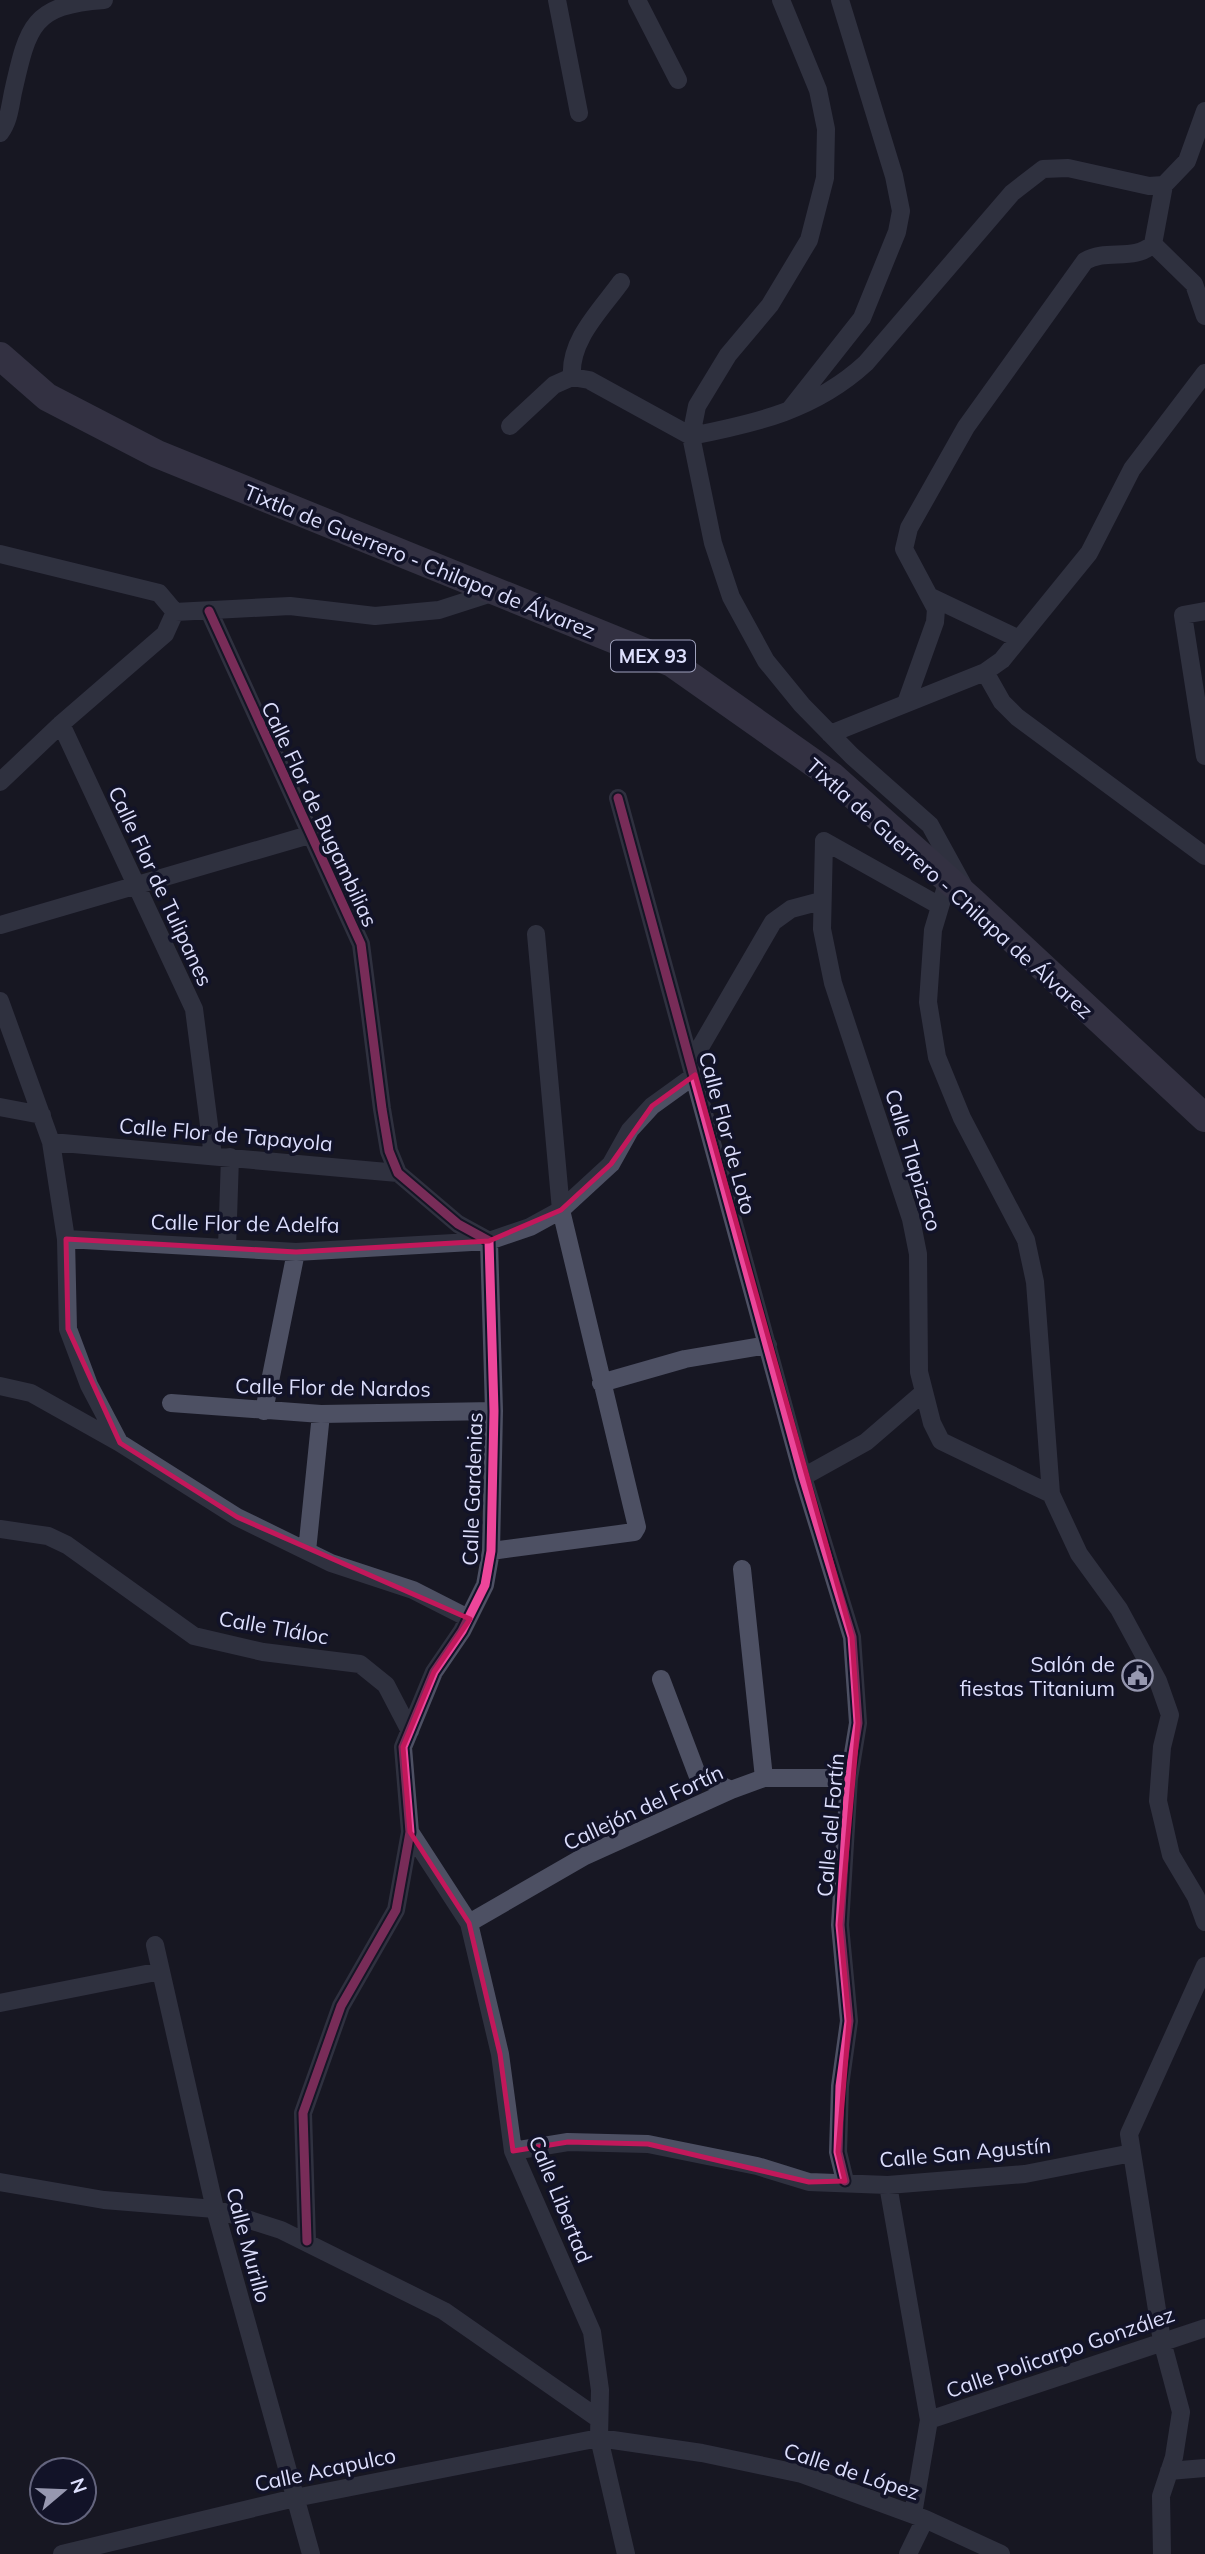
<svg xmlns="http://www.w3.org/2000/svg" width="1205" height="2554" font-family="Mulish,sans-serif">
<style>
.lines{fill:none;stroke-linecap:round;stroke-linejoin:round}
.street{stroke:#4d5063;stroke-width:18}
.primary{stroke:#545168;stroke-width:28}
.cycleway-casing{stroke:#121328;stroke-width:13}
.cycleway{stroke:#ed469a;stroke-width:9}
.marked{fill:none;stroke:#c2185b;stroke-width:5;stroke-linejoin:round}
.labels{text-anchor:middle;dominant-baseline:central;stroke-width:7;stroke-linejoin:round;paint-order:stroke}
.shield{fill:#121328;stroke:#9fa1bc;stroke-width:2}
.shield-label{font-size:19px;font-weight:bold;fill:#dcdefc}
.street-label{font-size:21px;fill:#dcdefc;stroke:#121328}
.poi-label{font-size:21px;fill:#dcdefc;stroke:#121328;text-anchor:end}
</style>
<rect width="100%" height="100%" fill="#171723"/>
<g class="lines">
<path class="street" d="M557,0L579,113
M637,0L678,80
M781,0L818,90L826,129L825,178L809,240L770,305L728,355L697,406L691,436L713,543L731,597L766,661L802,705L852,756L930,825L963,885
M0,133C9,121 10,107 13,92C28,26 32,5 104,0
M1153,244L1194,284L1205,316
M572,377C569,340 601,310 621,282
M791,408L862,318L897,232L901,211L894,176L840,0
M510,426L554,385L572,377L589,380L691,436C757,423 815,410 866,363L1012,193L1043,169L1068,168L1149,186L1164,185L1187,161L1205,111
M0,554L159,593L175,612
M929,596L1019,639
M209,611L361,944L382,1109L389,1151L398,1173L458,1224L489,1241L494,1411L491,1551L485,1585L462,1631L434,1672L403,1747L410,1832L396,1910L341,2006L303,2113L307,2241
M1205,611L1183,615L1205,756
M175,612L290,606L375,616L439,610L495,592
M985,672L1002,702L1017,717L1205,856
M906,703L935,622L936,609L904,549L909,528L966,427L1085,261C1107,248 1134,262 1153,244L1164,185
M61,724L194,1009L213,1156
M830,734L985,672L1002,660L1089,553L1132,469L1205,373
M0,782L61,724L165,634L175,612
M618,798L803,1477L852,1637L858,1723L849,1778L840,1925L849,2021L840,2086L838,2152L845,2181
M948,880L933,930L928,1002L937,1057L962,1118L1026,1240L1035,1282L1051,1494L1079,1554L1119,1609L1158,1681L1170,1715L1162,1747L1158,1801L1171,1855L1196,1897L1205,1922
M940,906L824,841L822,929L833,983L911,1219L918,1254L919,1372L932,1423L941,1441L1051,1494
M0,925L309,835
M0,1001L51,1142L66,1239L68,1329L89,1385L119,1442
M691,1063L773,922L791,909L821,901
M0,1107L42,1115
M51,1142L398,1173
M66,1239L296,1252L489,1241L530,1227L561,1210L611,1164L630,1130L652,1106L695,1075
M227,1248L230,1157
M601,1383L685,1359L768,1345
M0,1386L31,1393L120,1443L237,1517L331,1563L413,1590L468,1618
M171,1403L321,1414L494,1411
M264,1411L296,1252
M803,1477L866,1442L924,1392
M0,1529L48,1536L67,1545L194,1636L263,1652L360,1664L386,1685L410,1731
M307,1551L321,1414
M491,1551L634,1532L637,1527L561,1210L536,934
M742,1569L764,1778
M661,1679L697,1774L731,1790
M410,1832L469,1923L500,2054L513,2151L592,2332L600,2390L599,2438L626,2554
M469,1923L585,1856L731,1790L764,1778H849
M155,1945L215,2209L311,2554
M0,2003L161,1971
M513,2151L568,2142L648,2144L757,2166L809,2182L888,2185L1025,2174L1132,2153
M0,2182L104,2200L215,2209L281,2230L444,2311L599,2419
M888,2185L929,2420L913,2514
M929,2420L1205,2328
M1169,2471L1205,2468
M62,2554L295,2498L599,2438L702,2453L802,2474L925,2519L1001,2554
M908,2554L925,2519
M1162,2554L1161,2496L1174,2457L1181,2412L1162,2341L1129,2134L1205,1966"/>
<path class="primary" d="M0,356L47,397L157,454L672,663L832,776L973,902L1205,1118"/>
<defs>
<path id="cycleway" d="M209,611L361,944L382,1109L389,1151L398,1173L458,1224L489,1241L494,1411L491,1551L485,1585L462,1631L434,1672L403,1747L410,1832L396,1910L341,2006L303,2113L307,2241
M618,798L803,1477L852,1637L858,1723L849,1778L840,1925L849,2021L840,2086L838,2152L845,2181"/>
</defs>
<use href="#cycleway" class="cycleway-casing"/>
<use href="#cycleway" class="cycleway"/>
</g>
<path d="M0 0H1205V2554H0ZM695,1075L852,1637L858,1723L840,1925L849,2021L838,2152L845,2181L809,2182L648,2144L568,2142L513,2151L500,2054L469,1923L410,1832L403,1747L434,1672L470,1619L237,1517L120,1443L68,1329L66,1239L296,1252L489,1241L561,1210L611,1164L652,1106Z" fill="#171723" fill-opacity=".55" fill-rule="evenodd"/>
<path class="marked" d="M695,1075L852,1637L858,1723L840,1925L849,2021L838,2152L845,2181L809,2182L648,2144L568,2142L513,2151L500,2054L469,1923L410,1832L403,1747L434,1672L470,1619L237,1517L120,1443L68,1329L66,1239L296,1252L489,1241L561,1210L611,1164L652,1106Z"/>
<defs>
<symbol id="civic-ring" viewBox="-11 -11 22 22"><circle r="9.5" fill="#121328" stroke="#9798b0" stroke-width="1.5"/><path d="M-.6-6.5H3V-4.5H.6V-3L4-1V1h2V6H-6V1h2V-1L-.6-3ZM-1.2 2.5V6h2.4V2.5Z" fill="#9798b0"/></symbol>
</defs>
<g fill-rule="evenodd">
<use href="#civic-ring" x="1120" y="1658" width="35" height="35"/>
</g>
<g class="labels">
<rect class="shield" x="611" y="640.5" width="84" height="31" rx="5"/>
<g class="shield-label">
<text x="653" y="656">MEX 93</text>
</g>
<g class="street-label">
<text transform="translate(420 561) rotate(22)">Tixtla de Guerrero - Chilapa de Álvarez</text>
<text transform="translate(320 814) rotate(65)">Calle Flor de Bugambilias</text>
<text transform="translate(161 886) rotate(65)">Calle Flor de Tulipanes</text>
<text transform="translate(950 888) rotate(42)">Tixtla de Guerrero - Chilapa de Álvarez</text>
<text transform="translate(728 1133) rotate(75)">Calle Flor de Loto</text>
<text transform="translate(226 1134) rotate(5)">Calle Flor de Tapayola</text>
<text transform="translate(914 1160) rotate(73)">Calle Tlapizaco</text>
<text transform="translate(245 1223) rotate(1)">Calle Flor de Adelfa</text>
<text transform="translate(333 1387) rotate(1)">Calle Flor de Nardos</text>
<text transform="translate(472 1489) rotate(-88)">Calle Gardenias</text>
<text transform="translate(274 1627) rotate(10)">Calle Tláloc</text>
<text transform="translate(643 1807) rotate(-25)">Callejón del Fortín</text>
<text transform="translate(830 1825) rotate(-85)">Calle del Fortín</text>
<text transform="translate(965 2152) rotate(-5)">Calle San Agustín</text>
<text transform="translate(561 2199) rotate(68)">Calle Libertad</text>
<text transform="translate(249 2245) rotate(75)">Calle Murillo</text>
<text transform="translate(1060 2352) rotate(-19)">Calle Policarpo González</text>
<text transform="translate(325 2469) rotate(-12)">Calle Acapulco</text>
<text transform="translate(852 2471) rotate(18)">Calle de López</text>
</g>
<g class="poi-label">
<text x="1115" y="1664">Salón de<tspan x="1115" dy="24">fiestas Titanium</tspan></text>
</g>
</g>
<g transform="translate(63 2491) rotate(71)"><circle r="33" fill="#121328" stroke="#63647d" stroke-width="2"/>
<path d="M0-5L12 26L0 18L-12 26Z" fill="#9798b0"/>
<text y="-10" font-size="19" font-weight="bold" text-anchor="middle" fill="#dcdefc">N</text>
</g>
</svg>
